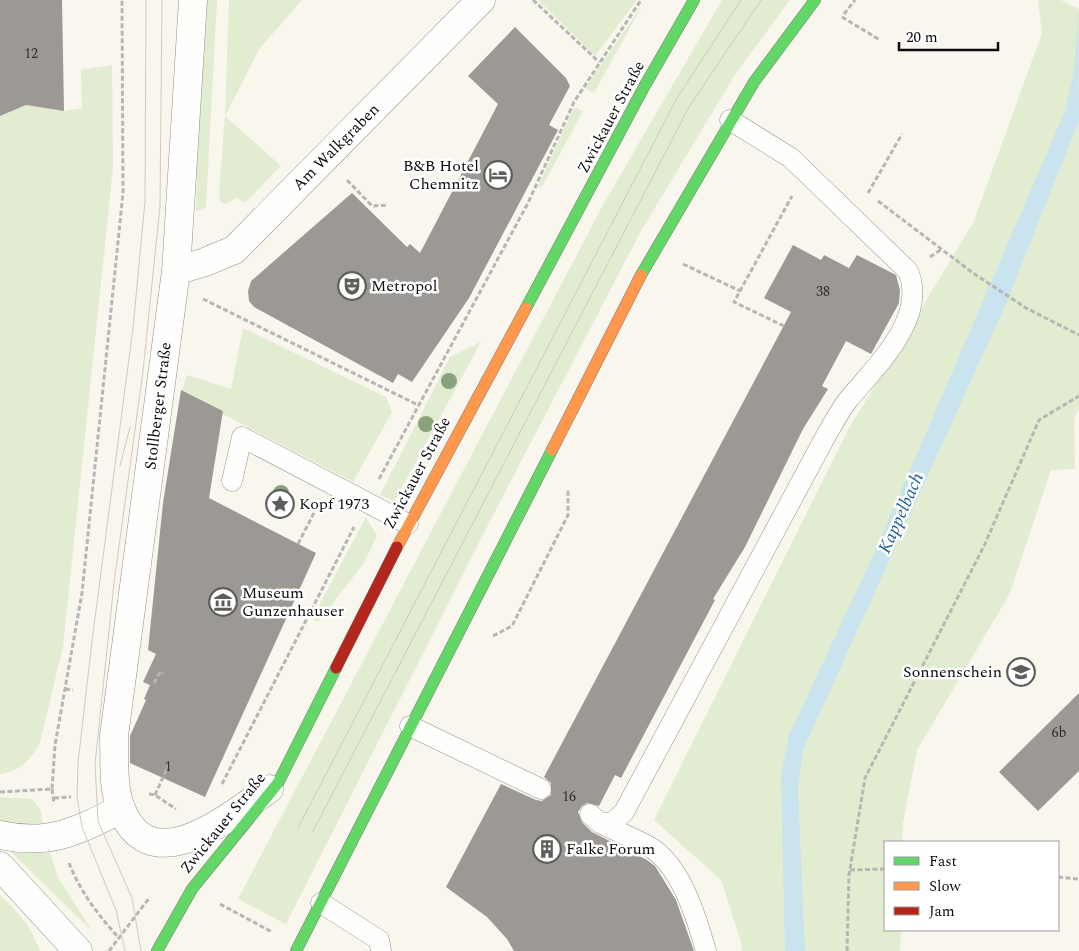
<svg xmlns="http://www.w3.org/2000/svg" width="1079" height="951" font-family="Spectral,serif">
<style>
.green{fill:#e2ecd0}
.water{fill:#c9e3ef}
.building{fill:#9c9994}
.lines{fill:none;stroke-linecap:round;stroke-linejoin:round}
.lane-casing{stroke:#92918d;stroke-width:21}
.street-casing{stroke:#92918d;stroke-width:29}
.fast-casing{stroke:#7f7e7a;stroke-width:12}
.slow-casing{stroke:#7f7e7a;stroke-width:12}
.jam-casing{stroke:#7f7e7a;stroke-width:12}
.path{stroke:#b7b6b5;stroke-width:3;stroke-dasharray:5 2.5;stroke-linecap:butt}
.lane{stroke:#fefefc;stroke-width:20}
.street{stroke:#fefefc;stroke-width:28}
.fast{stroke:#63d668;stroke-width:11}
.slow{stroke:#ff974d;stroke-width:11}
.jam{stroke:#b3261e;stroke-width:11}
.tram{stroke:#d4c6c5;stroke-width:1}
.tree{fill:#8aa17e}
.labels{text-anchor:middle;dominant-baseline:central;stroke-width:5;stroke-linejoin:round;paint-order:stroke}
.number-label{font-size:14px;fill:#2f2e2d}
.street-label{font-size:16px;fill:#0b0b0b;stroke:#fff}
.poi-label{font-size:16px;fill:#0b0b0b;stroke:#fff;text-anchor:start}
.water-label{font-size:18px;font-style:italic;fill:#21628f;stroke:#fff}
</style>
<rect width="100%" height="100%" fill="#f9f6ee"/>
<path class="green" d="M201,0H217L206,207L196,212Z
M229,0H302L260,48L225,116L281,166L245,203L237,198L225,204L220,201L219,193L225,116Z
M538,0H637L595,56Z
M722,0H790L736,73L641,231L490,521L286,924L238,899L603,205Z
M1038,0H1061L1079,9V408L1074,419L1075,469L1051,470L1009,595L917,750L903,823L902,842H885V930H901L900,951H742L741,942L721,880L654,820L848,430L974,221L1042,33Z
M643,4L594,93L585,88Z
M112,65L113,168L81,474L63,647L40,742C32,759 19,772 0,774V116L26,105L64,111L82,108L81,70Z
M574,107L583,111L543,185L537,189Z
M243,328L386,397L392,412L353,482L223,414V411L194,396L181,394L187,375L231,389Z
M481,342L394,502L380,495L450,357Z
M366,517L377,536L364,563L318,622L312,619Z
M0,797L32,799L41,811L43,825L29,827L0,820Z
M11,852L50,853L58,877L92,931Z
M0,895C20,914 30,925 40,951H0Z"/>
<path class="water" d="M1078,9L1079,121L1005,306L803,750L798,790L805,951H785L781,775L789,735L872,558L1065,111L1074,71Z"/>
<path class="building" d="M0,0H62L64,111L26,105L0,116Z
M515,27L566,78L570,86L549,125L558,130L469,298L412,382L398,374L393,383L254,307L249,301L248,291L251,281L352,193L407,247L410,244L420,253L498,104L468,76Z
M793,245L821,260L824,255L849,268L857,255L896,275L900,290L899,303L871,354L846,341L822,386L828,389L803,429L745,547L713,599L715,600L621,778L615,775L599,806L587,803L582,806L578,812L582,822L592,832L647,860L655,866L676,900L694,951H514L507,939L487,917L446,887L501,784L536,800L542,801L551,795V783L544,777L791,312L764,298Z
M181,390L223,411L209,498L316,553L205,797L130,763V736L146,700L144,699L150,685L143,682L156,654L148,650L163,503Z
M1079,693V771L1038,811L999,772Z"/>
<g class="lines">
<defs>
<path id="lane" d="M232,481L242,437L408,524
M410,726L541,789
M590,814L600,823L613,822L624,812L822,443C830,429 838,413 848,400C876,366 928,318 908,271L791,158L730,120
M600,823C617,832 637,839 653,849C682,869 697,919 706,951
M321,903L379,940L381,951"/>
<path id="street" d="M193,0L176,271L114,736C115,759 112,786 121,808C150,884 230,816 269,789
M176,271L205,262L234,250L481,0
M0,835C49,846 78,831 121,809
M0,866L78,951"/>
<path id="fast" d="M641,275L754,82L815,0
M526,308L644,87L694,0
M157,951L192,889L278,783L336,668
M296,951L552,450"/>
<path id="slow" d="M552,450L641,275
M397,547L526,308"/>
<path id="jam" d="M336,668L397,547"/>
</defs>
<use href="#lane" class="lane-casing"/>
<use href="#street" class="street-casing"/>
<use href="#fast" class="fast-casing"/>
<use href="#slow" class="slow-casing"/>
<use href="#jam" class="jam-casing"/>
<path class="path" d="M533,0L599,62
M844,14L855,0
M842,17L880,40
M347,180L372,206L388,205
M868,193L902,134
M878,201L973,273L1026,308L1079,335
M930,257L942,249
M683,264L740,291
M203,299L418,405
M784,326L734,302L792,196
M379,479L528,203L574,102L641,0
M298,544L317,507
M493,636L512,626L568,515V489
M154,683L160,672L163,674
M65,689L73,690
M222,784L354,527
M52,789L54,804
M0,792L52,789L55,745L82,593L123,193L122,0
M149,794L155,795L176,809
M155,795L168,766
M54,798L71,797
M69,863C80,891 98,915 118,937
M850,870L885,869
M1058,877L1079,879
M220,904L272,932
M109,951L150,897
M847,951L849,875L865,778L984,546L1039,420L1079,396"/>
<use href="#lane" class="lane"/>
<use href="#street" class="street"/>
<use href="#fast" class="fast"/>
<use href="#slow" class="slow"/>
<use href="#jam" class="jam"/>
<path class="tram" d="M120,466L130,427
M298,828L677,98L741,0
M312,833L689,107L761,0
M125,951L116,910L82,827L77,796L78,763L92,641L133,328L145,201L146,0
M141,951L132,898L98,821L95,764L114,583L143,371L160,206L162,0"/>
</g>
<g class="tree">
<circle cx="449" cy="381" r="8"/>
<circle cx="426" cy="424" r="8"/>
<circle cx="281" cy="493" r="8"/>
</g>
<defs>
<symbol id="hotel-ring" viewBox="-11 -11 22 22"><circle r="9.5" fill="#fff" stroke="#5e5d5a" stroke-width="1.5"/><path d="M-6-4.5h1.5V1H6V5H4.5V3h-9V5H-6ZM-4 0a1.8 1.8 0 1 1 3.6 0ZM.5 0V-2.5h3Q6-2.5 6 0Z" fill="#5e5d5a"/></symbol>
<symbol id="theatre-ring" viewBox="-11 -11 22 22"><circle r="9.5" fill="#fff" stroke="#5e5d5a" stroke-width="1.5"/><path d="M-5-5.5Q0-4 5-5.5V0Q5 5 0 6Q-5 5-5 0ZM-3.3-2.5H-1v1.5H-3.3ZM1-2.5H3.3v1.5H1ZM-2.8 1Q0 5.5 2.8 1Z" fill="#5e5d5a"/></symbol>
<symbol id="sight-ring" viewBox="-11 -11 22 22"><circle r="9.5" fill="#fff" stroke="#5e5d5a" stroke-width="1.5"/><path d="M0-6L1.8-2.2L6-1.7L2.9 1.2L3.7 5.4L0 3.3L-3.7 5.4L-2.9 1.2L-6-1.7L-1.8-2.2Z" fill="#5e5d5a"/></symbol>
<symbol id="museum-ring" viewBox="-11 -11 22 22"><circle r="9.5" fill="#fff" stroke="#5e5d5a" stroke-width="1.5"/><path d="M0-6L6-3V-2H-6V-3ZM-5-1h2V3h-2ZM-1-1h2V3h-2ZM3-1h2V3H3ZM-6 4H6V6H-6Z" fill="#5e5d5a"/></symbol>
<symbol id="school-ring" viewBox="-11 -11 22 22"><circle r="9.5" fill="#fff" stroke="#5e5d5a" stroke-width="1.5"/><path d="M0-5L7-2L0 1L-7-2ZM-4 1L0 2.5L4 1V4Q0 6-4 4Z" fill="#5e5d5a"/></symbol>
<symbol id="building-ring" viewBox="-11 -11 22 22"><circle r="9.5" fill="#fff" stroke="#5e5d5a" stroke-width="1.5"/><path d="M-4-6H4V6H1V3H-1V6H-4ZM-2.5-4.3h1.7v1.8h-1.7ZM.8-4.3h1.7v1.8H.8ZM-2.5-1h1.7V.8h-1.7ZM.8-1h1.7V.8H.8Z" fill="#5e5d5a"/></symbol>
</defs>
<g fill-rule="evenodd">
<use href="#hotel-ring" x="482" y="159" width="32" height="32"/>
<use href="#theatre-ring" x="336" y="270" width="32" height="32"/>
<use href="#sight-ring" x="264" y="488" width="32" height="32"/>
<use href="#museum-ring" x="207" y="586" width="32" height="32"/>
<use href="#school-ring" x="1005" y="656" width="32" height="32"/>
<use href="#building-ring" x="531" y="833" width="32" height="32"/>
</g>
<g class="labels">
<g class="number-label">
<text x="31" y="53">12</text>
<text x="823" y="291">38</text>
<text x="1059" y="732">6b</text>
<text x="168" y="766">1</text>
<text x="569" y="796">16</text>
</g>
<g class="street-label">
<text transform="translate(611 117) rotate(-62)">Zwickauer Straße</text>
<text transform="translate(336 147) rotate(-45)">Am Walkgraben</text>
<text transform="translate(158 406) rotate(-83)">Stollberger Straße</text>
<text transform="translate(417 473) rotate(-62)">Zwickauer Straße</text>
<text transform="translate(223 823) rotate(-51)">Zwickauer Straße</text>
</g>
<g class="poi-label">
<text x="479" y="166" text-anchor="end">B&amp;B Hotel<tspan x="479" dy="18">Chemnitz</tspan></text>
<text x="371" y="286">Metropol</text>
<text x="299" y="504">Kopf 1973</text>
<text x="242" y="593">Museum<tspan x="242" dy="18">Gunzenhauser</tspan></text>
<text x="1002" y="672" text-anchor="end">Sonnenschein</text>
<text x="566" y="849">Falke Forum</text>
</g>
<g class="water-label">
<text transform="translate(901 513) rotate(-66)">Kappelbach</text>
</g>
</g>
<rect x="884" y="841" width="175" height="90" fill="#ffffff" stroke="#9d9d9d"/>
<rect x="894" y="857" width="25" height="8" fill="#63d668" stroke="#9d9d9d"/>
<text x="929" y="866" font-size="15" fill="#0b0b0b">Fast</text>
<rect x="894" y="882" width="25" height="8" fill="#ff974d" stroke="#9d9d9d"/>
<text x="929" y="891" font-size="15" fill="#0b0b0b">Slow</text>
<rect x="894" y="907" width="25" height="8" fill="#b3261e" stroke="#9d9d9d"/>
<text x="929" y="916" font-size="15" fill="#0b0b0b">Jam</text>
<path d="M899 42v8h99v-8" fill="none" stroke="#0b0b0b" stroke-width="2.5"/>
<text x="906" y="42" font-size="15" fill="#0b0b0b" stroke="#ffffff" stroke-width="4" paint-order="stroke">20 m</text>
</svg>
